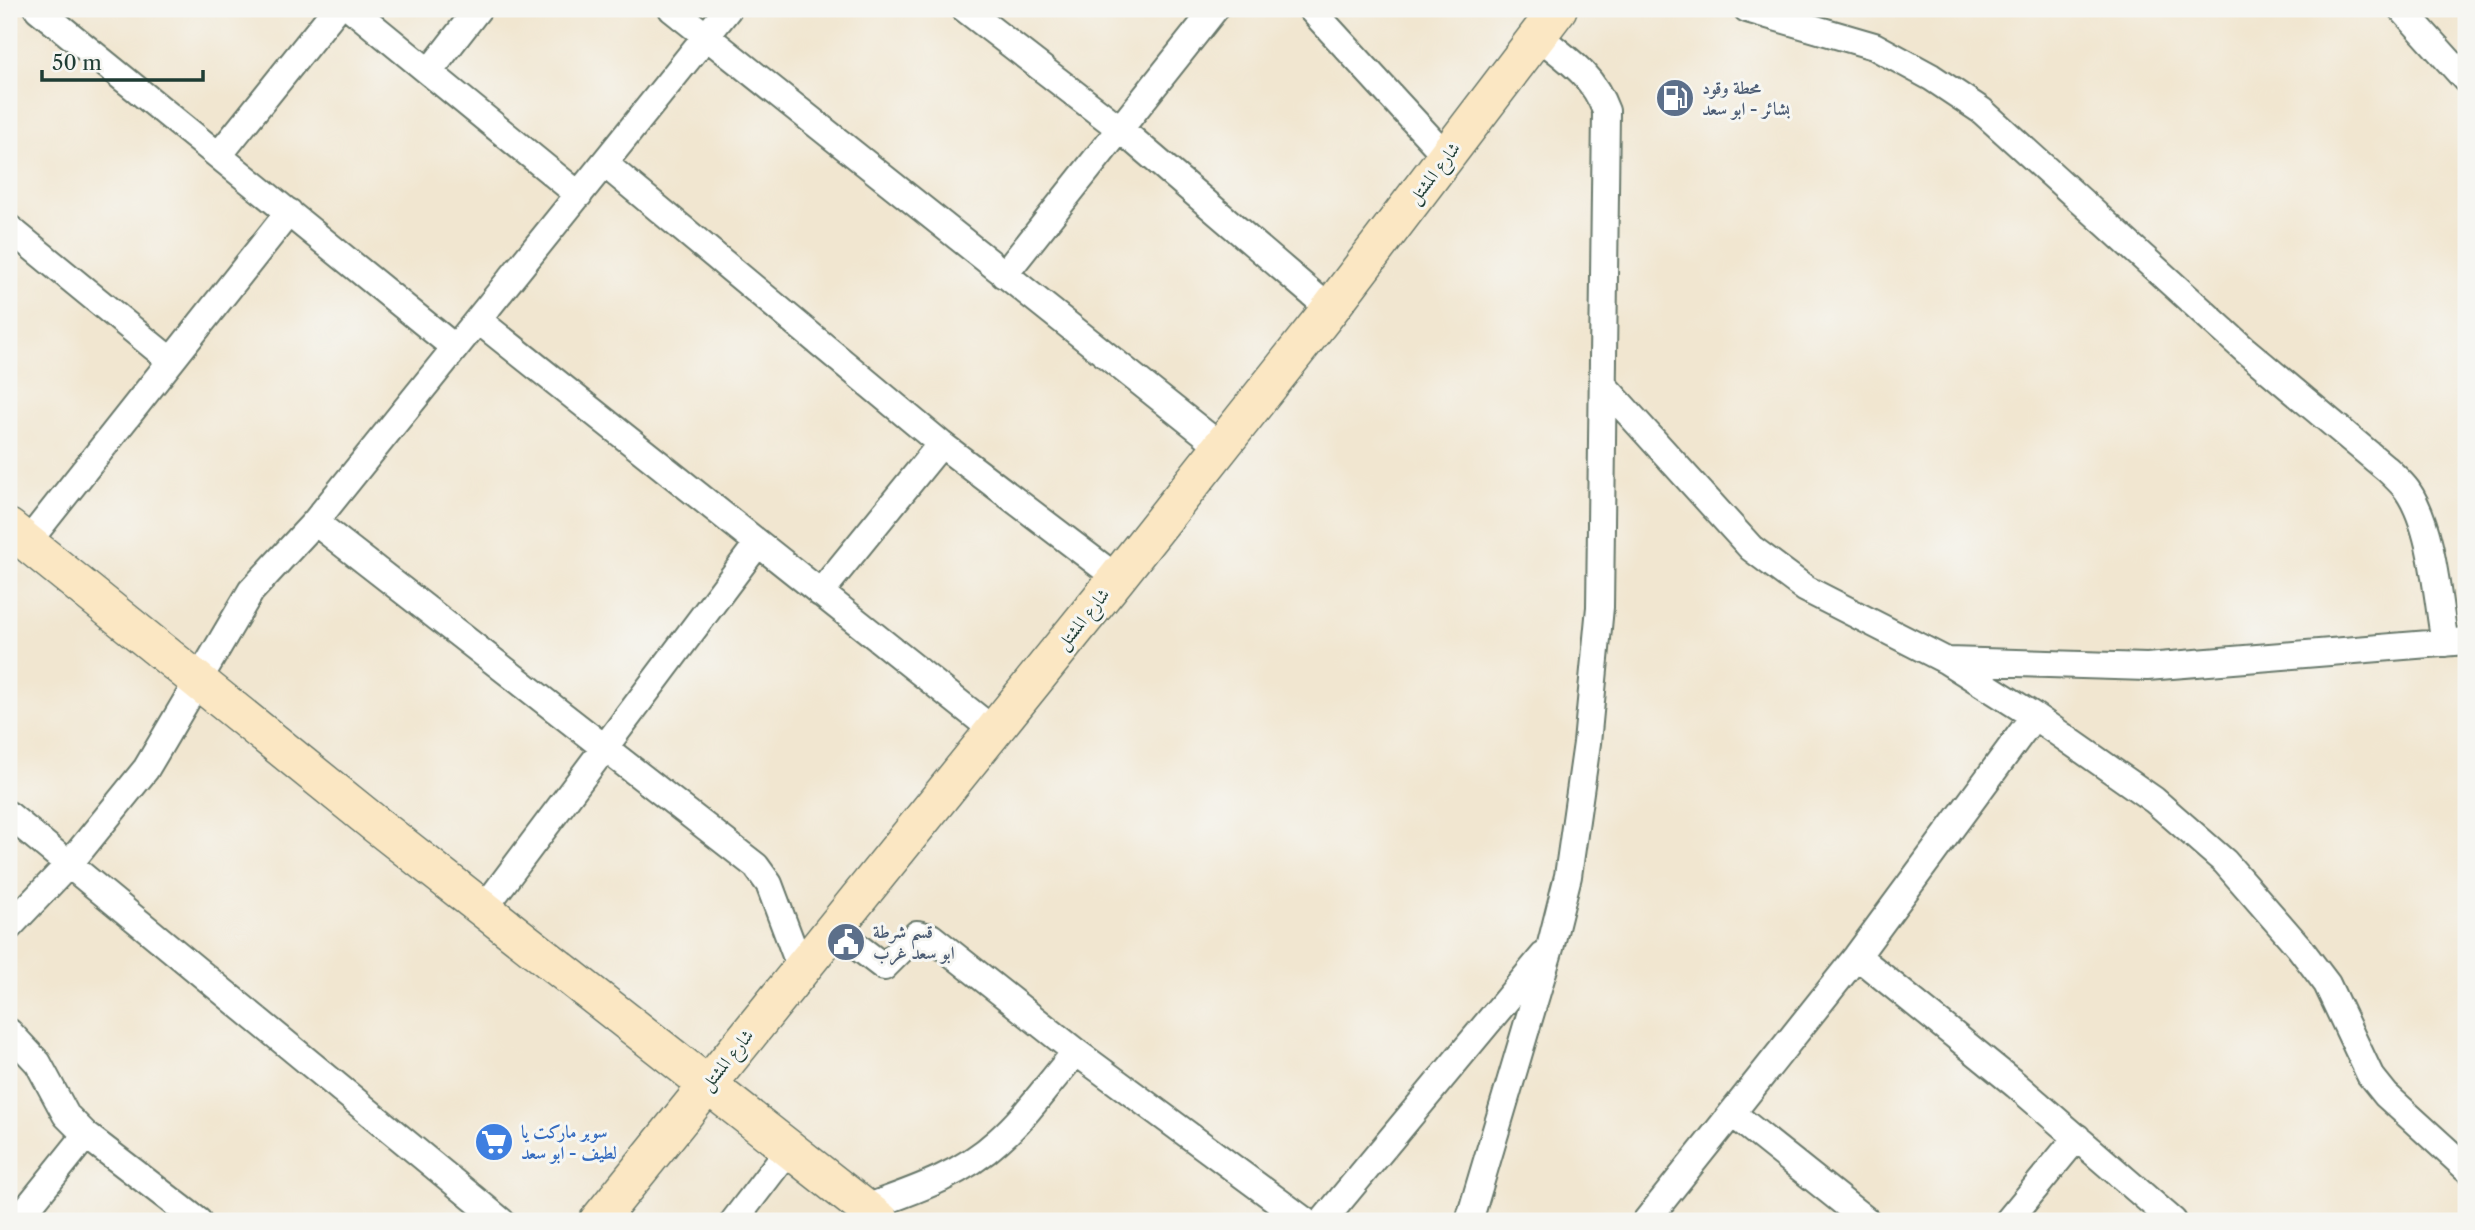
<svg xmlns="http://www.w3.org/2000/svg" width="2475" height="1230" font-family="'Libre Caslon Text',Amiri,serif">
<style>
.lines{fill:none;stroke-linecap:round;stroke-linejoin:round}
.street-casing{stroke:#68786b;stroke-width:30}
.secondary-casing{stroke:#68786b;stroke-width:40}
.street{stroke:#fff;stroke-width:26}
.secondary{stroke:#fbe7c3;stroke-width:37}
.labels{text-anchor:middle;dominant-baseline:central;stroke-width:6;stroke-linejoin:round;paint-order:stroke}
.service-label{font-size:18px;font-weight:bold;fill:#4e5e75;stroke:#f6f6f2;text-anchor:start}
.street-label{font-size:18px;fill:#1f3d34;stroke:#f6f6f2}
.shop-label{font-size:18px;font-weight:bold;fill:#366cbe;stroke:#f6f6f2;text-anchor:start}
</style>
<rect width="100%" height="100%" fill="#f6f6f2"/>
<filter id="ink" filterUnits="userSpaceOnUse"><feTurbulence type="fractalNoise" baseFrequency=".0143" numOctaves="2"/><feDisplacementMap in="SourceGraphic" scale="14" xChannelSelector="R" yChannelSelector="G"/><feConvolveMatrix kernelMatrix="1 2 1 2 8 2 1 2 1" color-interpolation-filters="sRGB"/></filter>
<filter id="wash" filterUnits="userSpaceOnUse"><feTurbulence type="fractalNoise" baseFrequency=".00686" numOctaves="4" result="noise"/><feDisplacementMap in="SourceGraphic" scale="28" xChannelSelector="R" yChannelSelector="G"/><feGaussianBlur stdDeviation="1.57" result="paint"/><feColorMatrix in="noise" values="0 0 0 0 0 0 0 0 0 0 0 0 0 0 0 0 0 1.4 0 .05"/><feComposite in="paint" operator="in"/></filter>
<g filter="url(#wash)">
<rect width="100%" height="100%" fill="#f1e6d0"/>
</g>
<g filter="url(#ink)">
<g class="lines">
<defs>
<path id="street" d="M38,9L455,348
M352,9L579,195
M672,9L1219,445
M965,9L1119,128L1330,309
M1311,9L1447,157
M1747,9L1874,46L1931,77L1982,111L2245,350L2388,470C2394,476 2402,483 2407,490C2433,527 2437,598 2445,643
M2402,9L2466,80
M429,72L478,9
M219,155L336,9
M605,164L941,444L1117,578
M9,228L171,361
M1004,275L1215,9
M478,320L993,730
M1605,387L1751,548L1806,589L1947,661L2034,716L2154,800L2225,862L2299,947L2327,984L2370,1075L2386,1095L2466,1168
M315,522L756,866L769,884L801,969
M27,543L289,212
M820,593L941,444
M1948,661L2147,667L2466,641
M9,815L501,1221
M485,907L758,543
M9,927L70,863L146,769L251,591L315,522L728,9
M833,928L884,967L917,934L931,937L1076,1052L1305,1221
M1857,956L2034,716
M9,1032L38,1063L66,1115L86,1135L198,1221
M1733,1114L1867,1221
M865,1208C912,1191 960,1176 998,1141C1027,1116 1050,1081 1076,1052
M17,1221L86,1135
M734,1221L789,1149
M1323,1221L1543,956
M1469,1221L1550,948L1568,876L1587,743L1600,607L1606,111C1593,75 1567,59 1538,36
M1646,1221L1857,956L2016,1085L2173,1221
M2008,1221L2077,1137"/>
<path id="secondary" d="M9,528L374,823L881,1221
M598,1221L1117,578L1330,309L1558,9"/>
</defs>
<use href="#street" class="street-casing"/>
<use href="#secondary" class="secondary-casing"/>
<use href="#street" class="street"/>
<use href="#secondary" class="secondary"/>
</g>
</g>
<defs>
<symbol id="fuel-disc" viewBox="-11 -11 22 22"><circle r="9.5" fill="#5c6f8a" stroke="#f6f6f2"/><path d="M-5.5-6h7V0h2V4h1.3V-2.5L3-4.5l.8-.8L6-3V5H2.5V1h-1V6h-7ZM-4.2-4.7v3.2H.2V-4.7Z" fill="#fff"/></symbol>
<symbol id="civic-disc" viewBox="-11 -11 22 22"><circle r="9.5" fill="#5c6f8a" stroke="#f6f6f2"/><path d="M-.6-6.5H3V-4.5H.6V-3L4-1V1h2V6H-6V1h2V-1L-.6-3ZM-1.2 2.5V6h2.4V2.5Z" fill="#fff"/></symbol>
<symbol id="supermarket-disc" viewBox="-11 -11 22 22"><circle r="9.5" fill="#3f7fe0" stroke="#f6f6f2"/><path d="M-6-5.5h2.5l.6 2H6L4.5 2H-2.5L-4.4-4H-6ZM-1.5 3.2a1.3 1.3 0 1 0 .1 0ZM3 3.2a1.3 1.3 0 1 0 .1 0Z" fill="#fff"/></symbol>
</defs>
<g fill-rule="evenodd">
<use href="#fuel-disc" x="1653" y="76" width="44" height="44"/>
<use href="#civic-disc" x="824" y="920" width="44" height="44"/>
<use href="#supermarket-disc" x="472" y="1120" width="44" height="44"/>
</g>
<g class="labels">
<g class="service-label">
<text x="1702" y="88">محطة وقود<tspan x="1702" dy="21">بشائر - ابو سعد</tspan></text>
<text x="873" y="932">قسم شرطة<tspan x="873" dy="21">ابو سعد غرب</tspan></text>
</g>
<g class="street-label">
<text transform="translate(1434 173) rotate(-52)">شارع المشتل</text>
<text transform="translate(1083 619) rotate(-51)">شارع المشتل</text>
<text transform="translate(727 1060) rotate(-51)">شارع المشتل</text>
</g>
<g class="shop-label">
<text x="521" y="1132">سوبر ماركت يا<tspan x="521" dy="21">لطيف - ابو سعد</tspan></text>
</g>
</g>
<rect width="2475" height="1230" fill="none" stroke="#f6f6f2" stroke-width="35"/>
<path d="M42 70v10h161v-10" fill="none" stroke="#1f3d34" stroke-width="3.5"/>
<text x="52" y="70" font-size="21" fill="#1f3d34" stroke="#f6f6f2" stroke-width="5" paint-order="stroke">50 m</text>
</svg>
